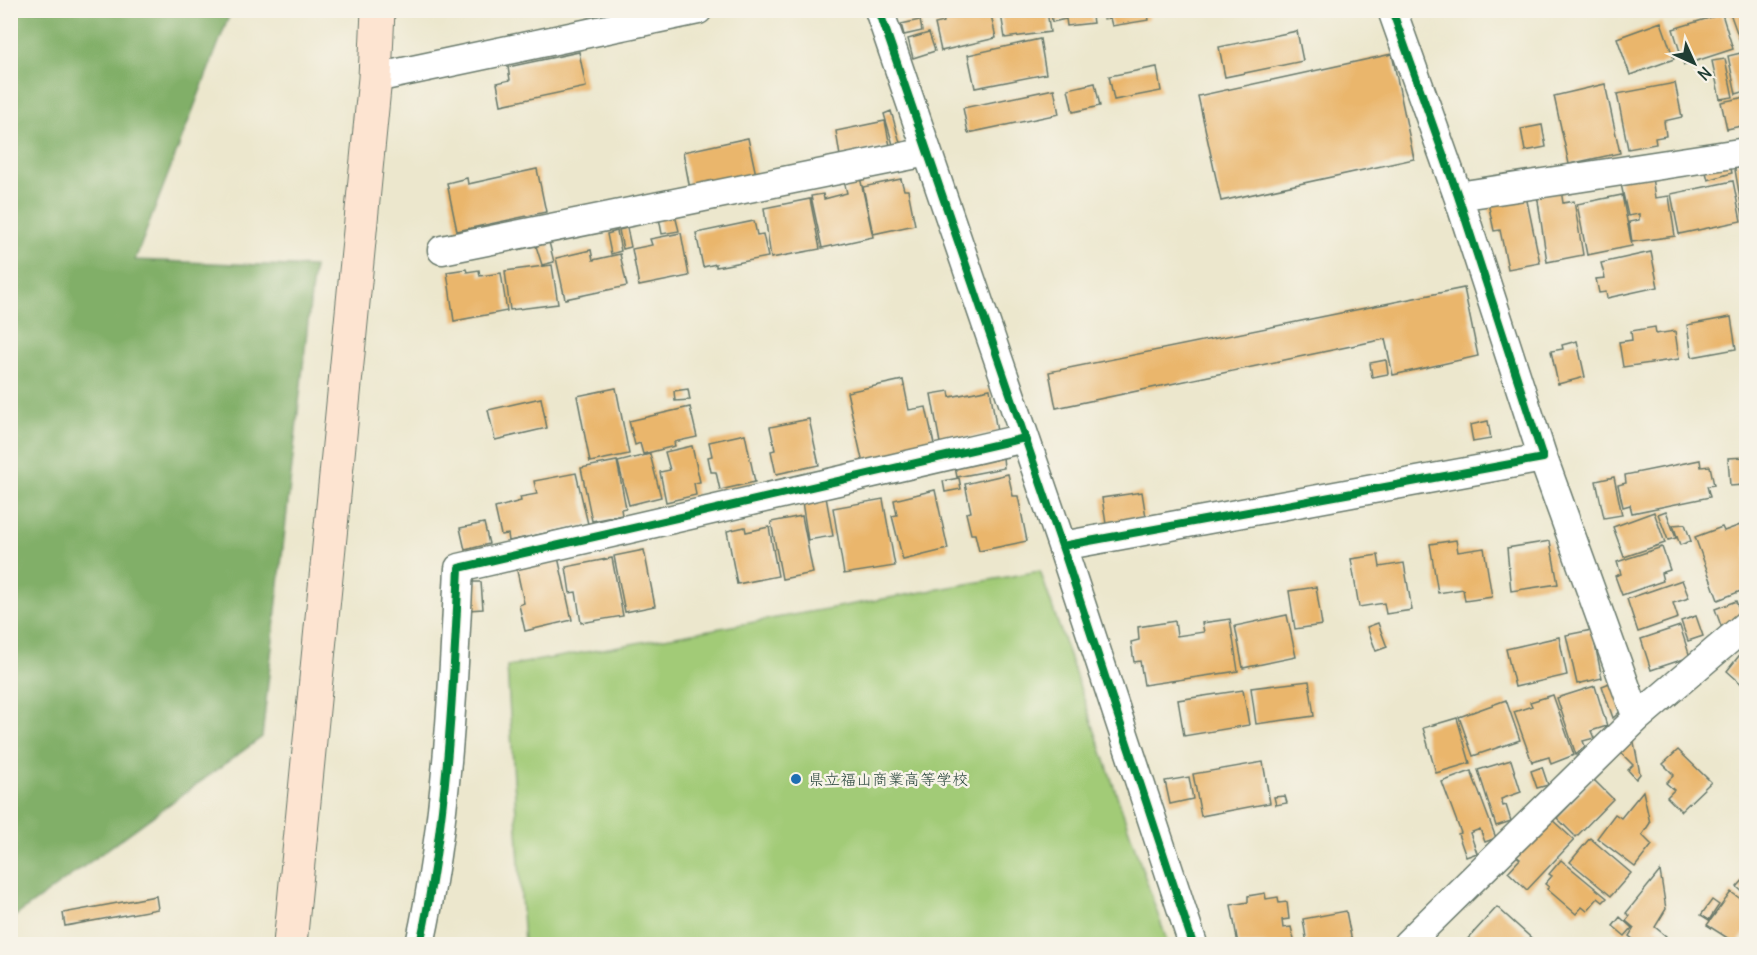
<svg xmlns="http://www.w3.org/2000/svg" width="1757" height="955" font-family="Delius,'Klee One',sans-serif">
<style>
.green{fill:#a2cb77;stroke:#608456;stroke-width:1.5}
.forest{fill:#81af68;stroke:#50764e;stroke-width:1.5}
.building{fill:#eab66c}
.lines{fill:none;stroke-linecap:round;stroke-linejoin:round}
.street-casing{stroke:#67786a;stroke-width:31}
.secondary-casing{stroke:#67786a;stroke-width:35}
.street{stroke:#fff;stroke-width:28}
.secondary{stroke:#fde4d1;stroke-width:33}
.cycleway-casing{stroke:#f7f3e8;stroke-width:11}
.cycleway{stroke:#00873e;stroke-width:8}
.poi-dot{fill:#1f6fb2;stroke:#f7f3e8;stroke-width:2}
.labels{text-anchor:middle;dominant-baseline:central;stroke-width:5;stroke-linejoin:round;paint-order:stroke}
.poi-label{font-size:16px;fill:#1f3d34;stroke:#f7f3e8;text-anchor:start}
</style>
<rect width="100%" height="100%" fill="#f7f3e8"/>
<filter id="ink" filterUnits="userSpaceOnUse"><feTurbulence type="fractalNoise" baseFrequency=".0167" numOctaves="2"/><feDisplacementMap in="SourceGraphic" scale="12" xChannelSelector="R" yChannelSelector="G"/><feConvolveMatrix kernelMatrix="1 2 1 2 8 2 1 2 1" color-interpolation-filters="sRGB"/></filter>
<filter id="wash" filterUnits="userSpaceOnUse"><feTurbulence type="fractalNoise" baseFrequency=".008" numOctaves="4" result="noise"/><feDisplacementMap in="SourceGraphic" scale="24" xChannelSelector="R" yChannelSelector="G"/><feGaussianBlur stdDeviation="1.35" result="paint"/><feColorMatrix in="noise" values="0 0 0 0 0 0 0 0 0 0 0 0 0 0 0 0 0 1.4 0 .05"/><feComposite in="paint" operator="in"/></filter>
<g filter="url(#wash)">
<rect width="100%" height="100%" fill="#ece7cd"/>
<path class="green" d="M1040,571L1168,944H524L507,666Z"/>
<path class="forest" d="M11,10L231,11L135,260L314,267L262,737L11,919Z"/>
<g id="blocks">
<path class="building" d="M914,10H942V11L916,18Z
M964,10H990L996,38L941,51L935,24L944,22L943,15Z
M1013,10H1047L1050,32L1005,38L1001,14Z
M1051,10H1091L1093,23L1067,26L1066,19L1052,22Z
M1103,10H1147L1149,20L1112,26L1110,18L1104,19Z
M1738,10H1746V51L1744,52L1730,13Z
M1722,14L1733,49L1684,65L1673,29Z
M920,20L922,31L904,35L901,24Z
M1661,22L1674,59L1630,75L1617,38Z
M1297,31L1303,61L1225,77L1219,47Z
M929,33L935,51L913,58L908,39Z
M1040,39L1046,74L975,88L968,55Z
M579,52L586,87L501,105L497,83L510,80L508,67Z
M1745,52L1746,91L1736,94L1728,56Z
M1392,54L1414,159L1221,201L1198,96Z
M1725,59L1733,97L1720,99L1712,61Z
M1157,67L1161,91L1114,100L1109,76Z
M1095,83L1100,106L1073,112L1068,89Z
M1675,83L1682,117L1664,121L1666,136L1655,138L1656,144L1628,149L1617,94Z
M1605,84L1620,153L1569,164L1554,96Z
M1054,89L1059,114L968,133L963,108Z
M1746,97V125L1727,129L1721,102Z
M891,111L901,146L894,148L884,114Z
M885,121L890,146L840,156L836,131Z
M1542,125L1546,147L1525,151L1521,129Z
M748,138L756,175L690,189L683,152Z
M1727,151L1732,173L1708,180L1702,157Z
M1746,162V221H1744L1734,164Z
M537,169L546,212L457,231L447,183L467,178L468,184Z
M1619,175L1652,177L1655,198L1669,196L1675,236L1632,242L1629,222L1639,220V214L1628,216Z
M860,177L873,237L822,248L811,196L823,194L824,199L847,193L844,181Z
M901,179L904,190H908L915,225L873,234L863,187Z
M1733,181L1741,221L1679,234L1671,194Z
M1561,190L1563,203L1574,201L1583,255L1547,262L1537,194Z
M1622,195L1632,246L1587,255L1577,204Z
M1526,196L1540,263L1508,269L1500,230L1494,231L1488,203Z
M810,199L820,249L771,258L764,208Z
M675,215L679,231L662,234L659,218Z
M754,221L757,235L763,234L768,257L716,267V264L703,267L696,233Z
M627,228L631,247L623,249L619,230Z
M617,231L621,251L611,254L607,234Z
M681,233L689,276L639,286L632,249L652,245L650,239Z
M549,242L554,262L542,265L536,246Z
M591,250L593,260L620,254L627,286L565,299L556,258Z
M1651,252L1658,287L1607,298L1606,292L1599,293L1596,279L1605,278L1601,263Z
M552,265L558,304L510,310L505,271Z
M466,269L467,272L479,270L480,276L501,273L507,311L454,321L447,272Z
M1464,288L1478,356L1393,375L1385,339L1056,408L1049,372Z
M1731,317L1736,349L1692,357L1687,325Z
M1655,327L1656,334L1675,331L1679,359L1623,367L1619,342L1632,340L1631,331Z
M1577,341L1585,377L1558,384L1551,351L1563,349L1562,345Z
M1386,360L1388,374L1372,377L1370,363Z
M903,380L909,410L926,407L935,449L863,464L847,392Z
M616,388L629,454L590,462L577,396Z
M688,389L690,400L675,401L674,391Z
M990,389L997,432L940,443L931,394L949,391L950,397Z
M541,398L547,428L495,440L488,410Z
M690,407L697,437L674,442L675,446L643,454L640,443L635,445L629,421Z
M809,419L819,465L776,474L771,451L775,450L770,427Z
M1488,421L1491,439L1473,442L1470,425Z
M745,434L755,482L720,490L716,472H711L708,457L712,456L709,442Z
M692,446L700,482L694,483L696,495L666,502L660,472L670,470L665,452Z
M650,454L661,497L629,505L618,462Z
M1003,457L1004,468L957,477L955,467Z
M1746,457V475L1742,476L1743,485L1730,486L1728,458Z
M1700,460L1701,467L1710,466L1714,485L1707,486L1710,497L1632,513L1630,505L1623,507L1618,485L1626,483L1625,475Z
M617,461L626,508L621,509L622,515L592,521L581,468Z
M576,473L588,524L509,541L508,534L501,535L495,508L521,501L520,497L537,494L534,481Z
M1008,474L1013,496H1018L1027,541L979,551L975,534H971L966,513L971,512L965,484Z
M1614,477L1622,515L1604,518L1596,481Z
M959,478L961,489L945,492L943,481Z
M935,490L948,549L903,560L892,516L897,515L894,500Z
M1142,492L1146,517L1106,524L1102,498Z
M826,497L833,536L808,540L802,502Z
M883,499L895,566L844,574L833,508Z
M1666,511L1676,538L1668,540L1658,514Z
M1654,512L1665,543L1624,557L1613,527Z
M802,516L813,573L782,579L771,522Z
M484,523L489,544L465,550L460,528Z
M1685,524L1691,541L1680,545L1673,525Z
M1743,524L1746,534V589L1718,600L1695,537L1722,527L1724,531Z
M745,527L746,532L769,527L778,576L737,584L727,531Z
M1456,540L1458,552L1484,548L1492,597L1465,601L1463,589L1438,593L1430,544Z
M1550,541L1558,584L1511,591L1507,548Z
M1662,547L1670,570L1661,573L1663,581L1622,595L1615,576L1621,574L1617,562Z
M644,550L655,606L625,612L614,556Z
M1378,555L1380,567L1404,563L1412,610L1386,614L1384,603L1359,607L1351,559Z
M558,557L572,620L525,631L519,605L524,603L516,566Z
M612,558L623,616L581,623L576,592L570,593L566,567Z
M1682,580L1689,598L1673,603L1678,618L1638,632L1627,599Z
M466,582H481L483,609L468,610Z
M1316,587L1322,625L1295,629L1289,591Z
M1736,601L1742,618L1724,634L1715,609Z
M1287,615L1296,657L1243,668L1235,626Z
M1696,616L1703,636L1688,641L1681,621Z
M1230,619L1238,671L1144,685L1140,661L1134,662L1131,642L1139,640L1138,627L1175,621L1177,636L1204,632L1202,623Z
M1378,623L1387,647L1376,651L1367,627Z
M1680,626L1690,657L1651,670L1641,639Z
M1592,630L1602,678L1577,684L1566,635Z
M1559,637L1567,675L1515,687L1506,649Z
M1746,647V688L1727,671Z
M1309,681L1314,716L1256,724L1251,688Z
M1615,681L1623,709L1613,718L1602,686Z
M1595,686L1607,726L1591,731L1594,738L1583,741L1585,746L1576,755L1557,698Z
M1243,690L1249,725L1184,736L1178,700Z
M1553,695L1574,755L1551,764L1549,757L1532,762L1514,712L1532,706L1530,702Z
M1506,700L1520,740L1473,756L1459,717Z
M1457,718L1470,763L1436,773L1423,728Z
M1633,737L1640,774L1636,779L1628,770L1633,765L1619,751Z
M1678,750L1711,782L1681,811L1667,797L1674,790L1666,783L1674,775L1663,764Z
M1511,760L1521,792L1501,799L1503,806L1506,805L1511,821L1496,826L1478,770Z
M1263,762L1270,803L1201,816L1193,774Z
M1542,767L1548,785L1537,788L1531,771Z
M1471,771L1496,838L1485,842L1480,829L1470,833L1477,853L1466,857L1458,834L1461,833L1442,782Z
M1189,777L1193,799L1170,804L1165,781Z
M1594,780L1613,799L1576,837L1557,818Z
M1643,791L1650,823L1642,835L1652,845L1635,867L1597,838L1615,814L1621,818Z
M1285,796L1287,803L1276,805L1274,797Z
M1550,818L1574,840L1527,890L1508,872L1520,859L1515,855Z
M1590,838L1631,873L1611,896L1570,862Z
M1561,860L1607,898L1603,902L1598,898L1587,911L1582,907L1576,914L1547,889L1549,887L1545,884L1552,876L1549,874Z
M1660,871L1666,909L1655,927L1666,936L1659,944H1639L1629,936L1634,928L1626,921L1630,916L1626,913Z
M1746,877V895L1737,887Z
M1731,892L1746,903V932L1737,944L1707,925Z
M1265,893L1266,899L1278,897L1279,903L1287,902L1289,919L1282,920L1283,928L1291,927L1295,944H1238L1231,905L1248,902V896Z
M156,896L158,909L65,926L63,913Z
M1712,900L1719,905L1709,920L1701,915Z
M1497,907L1538,944H1463Z
M1346,911L1352,942L1307,944L1303,919Z
M1620,917L1632,928L1625,936L1613,926Z"/>
</g>
</g>
<g filter="url(#ink)">
<use href="#blocks" fill-opacity="0" stroke="#67786a" stroke-width="1.5"/>
<g class="lines">
<defs>
<path id="street" d="M879,10L1062,546L1193,944
M375,78L698,10
M1458,196L1746,152
M442,250L927,152
M1543,458L1637,718
M1062,546L1543,458L1458,196L1392,10
M420,944C447,822 453,694 459,568L1025,438
M1407,944L1637,718L1746,625"/>
<path id="secondary" d="M290,944L375,78L378,10"/>
</defs>
<use href="#street" class="street-casing"/>
<use href="#secondary" class="secondary-casing"/>
<use href="#street" class="street"/>
<use href="#secondary" class="secondary"/>
<defs>
<path id="cycleway" d="M879,10L1062,546L1193,944
M1062,546L1543,458L1458,196L1392,10
M420,944C447,822 453,694 459,568L1025,438"/>
</defs>
<use href="#cycleway" class="cycleway-casing"/>
<use href="#cycleway" class="cycleway"/>
</g>
</g>
<circle class="poi-dot" cx="796" cy="779" r="6"/>
<g class="labels">
<g class="poi-label">
<text x="808" y="779">県立福山商業高等学校</text>
</g>
</g>
<rect width="1757" height="955" fill="none" stroke="#f7f3e8" stroke-width="36"/>
<g transform="translate(1694 63) rotate(135)" stroke="#f7f3e8" stroke-width="4.5" paint-order="stroke">
<path d="M0-4.5L10 22L0 15L-10 22Z" fill="#1f3d34"/>
<text y="-9" font-size="16" font-weight="bold" text-anchor="middle" fill="#1f3d34">N</text>
</g>
</svg>
